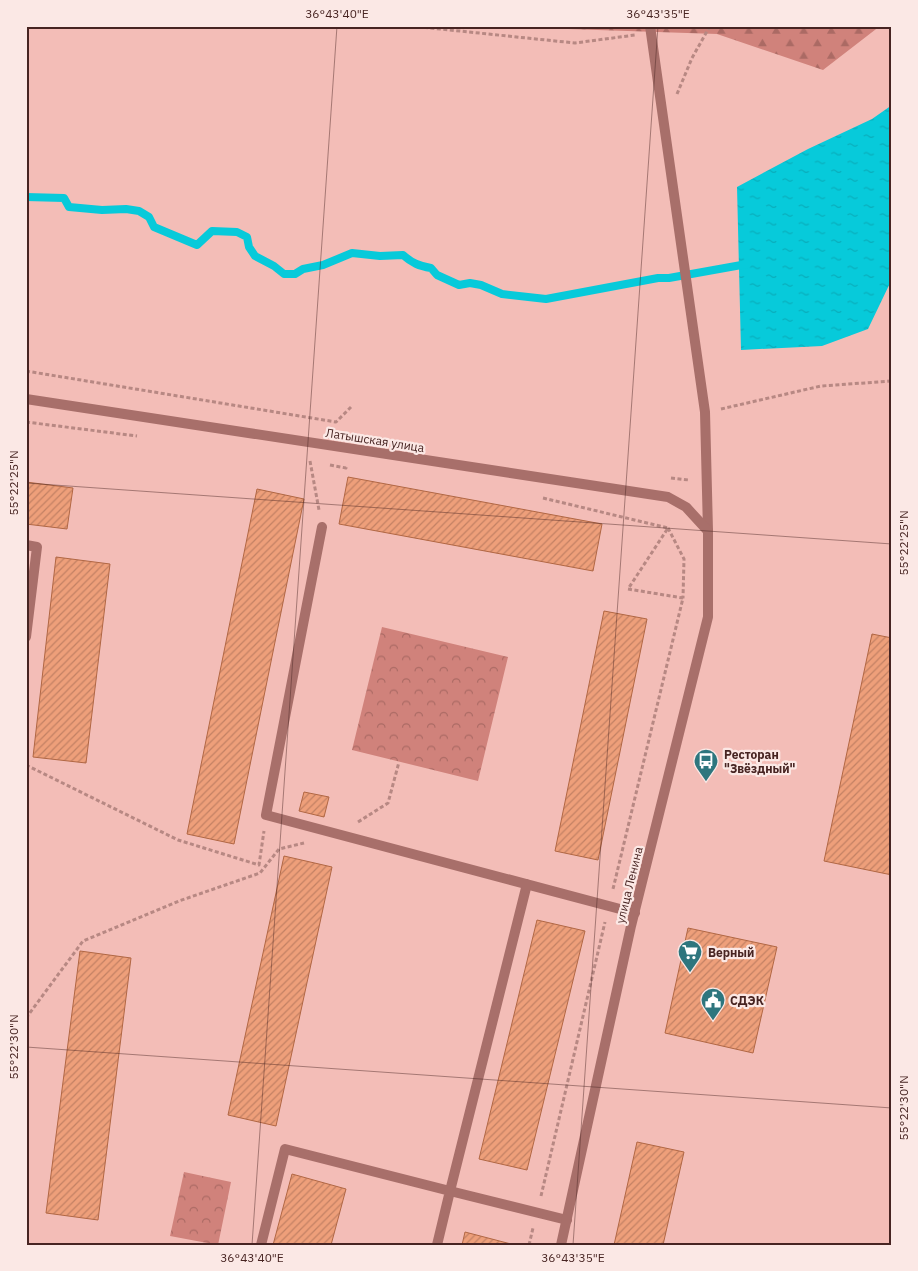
<svg xmlns="http://www.w3.org/2000/svg" width="918" height="1271" font-family="'IBM Plex Sans',sans-serif">
<style>
.forest{fill:url(#forest-firs)}
.park{fill:url(#park-crowns)}
.water{fill:url(#water-ripples)}
.lines{fill:none;stroke-linecap:round;stroke-linejoin:round}
.stream{stroke:#07cada;stroke-width:8}
.building{fill:url(#building-hatch);stroke:#b16744}
.path{stroke:#b78883;stroke-width:3;stroke-dasharray:4 2.5;stroke-linecap:butt}
.service{stroke:#a86f6a;stroke-width:10}
.tertiary{stroke:#a86f6a;stroke-width:10}
.ticks{fill:none;stroke:#472422;stroke-width:1;stroke-opacity:0.45}
.labels{text-anchor:middle;dominant-baseline:central;stroke-width:4.5;stroke-linejoin:round;paint-order:stroke}
.street-label{font-size:12px;fill:#472422;stroke:#fbe8e5}
.poi-label{font-size:12px;font-weight:bold;fill:#472422;stroke:#fbe8e5;text-anchor:start}
.neatline{fill:none;stroke:#472422;stroke-width:2}
.ticks-label{font-size:12px;text-anchor:middle;fill:#472422}
</style>
<defs>
<pattern id="forest-firs" width="22" height="20" patternUnits="userSpaceOnUse" patternTransform="scale(1.25)"><rect width="22" height="20" fill="#d0827b"/><path d="M5 1l3.5 6h-7zM16 11l3.5 6h-7z" fill="#ab6a64"/></pattern>
<pattern id="park-crowns" width="20" height="18" patternUnits="userSpaceOnUse" patternTransform="scale(1.25)"><rect width="20" height="18" fill="#d0827b"/><path d="M2 6a3 3 0 1 1 6 0M12 15a3 3 0 1 1 6 0" fill="none" stroke="#ab6a64"/></pattern>
<pattern id="water-ripples" width="26" height="14" patternUnits="userSpaceOnUse" patternTransform="scale(1.25)"><rect width="26" height="14" fill="#07cada"/><path d="M2 4q2-2 4 0t4 0M15 11q2-2 4 0t4 0" fill="none" stroke="#09adbb"/></pattern>
<pattern id="building-hatch" width="6" height="6" patternUnits="userSpaceOnUse" patternTransform="scale(1.25)"><rect width="6" height="6" fill="#ee9f7a"/><path d="M-1 1l2-2M0 6l6-6M5 7l2-2" fill="none" stroke="#c38164"/></pattern>
</defs>
<rect width="100%" height="100%" fill="#f3bdb7"/>
<path class="forest" d="M475,26H880L823,70L717,34Z"/>
<path class="park" d="M382,627L508,657L478,781L352,750Z
M184,1172L231,1182L218,1245L170,1236Z"/>
<path class="water" d="M892,105V279L868,329L822,346L741,350L737,187L808,149L872,119Z"/>
<g class="lines">
<path class="stream" d="M26,197L64,198L69,207L102,210L126,209L139,211L149,217L154,227L197,245L212,231L237,232L247,237L249,247L255,256L274,266L284,274H295L303,269L323,265L352,253L380,256L403,255C412,263 419,266 431,268L437,275L459,285L470,283L481,285L502,294L546,299L658,278H669L747,264"/>
</g>
<path class="building" d="M348,477L602,524L593,571L339,524Z
M26,482L73,488L67,529L26,524Z
M257,489L304,499L234,844L187,834Z
M56,557L110,564L86,763L33,757Z
M604,611L647,619L598,860L555,851Z
M872,634L892,638V875L824,861Z
M304,792L329,797L324,817L299,811Z
M284,856L332,867L276,1126L228,1115Z
M537,920L585,931L527,1170L479,1159Z
M688,928L777,947L753,1053L665,1033Z
M80,951L131,958L98,1220L46,1213Z
M637,1142L684,1152L663,1245H614Z
M292,1174L346,1189L331,1245H273Z
M465,1232L511,1244V1245H462Z"/>
<g class="lines">
<path class="path" d="M411,26L575,43L635,35
M677,94L692,58L710,26
M26,371L336,422L351,407
M721,409L821,386L892,381
M26,422L137,436
M310,461L319,510
M330,465L346,468V465
M671,478L689,480
M543,498L668,528L628,589L683,598L613,889
M668,528L684,559L683,598
M26,765L178,840L259,865L264,831
M358,822L388,803L399,762
M26,1018L83,941L179,901L260,873L279,849L304,843
M541,1196L605,922
M529,1245L533,1228"/>
<path class="service" d="M650,26L705,412L708,531
M322,527L266,815L635,913
M26,545L37,547L26,637
M261,1245L285,1149L450,1191L527,884
M437,1245L450,1191L567,1220"/>
<path class="tertiary" d="M26,399L668,497L686,507L708,531V617L631,926L561,1245"/>
</g>
<path class="ticks" d="M26,483L892,544M26,1047L892,1108M252,1245L337,26M573,1245L658,26"/>
<defs>
<symbol id="bus-pin" viewBox="-11 -11 22 30"><path d="M0 17L-7.5 6A9.5 9.5 0 1 1 7.5 6Z" fill="#2e767e" stroke="#fbe8e5"/><path d="M-5-6H5V4H4V6H2V4H-2V6H-4V4H-5ZM-3.5-4V0h7V-4ZM-3.5 1.2v1.5H-2V1.2ZM2 1.2v1.5H3.5V1.2Z" fill="#fff"/></symbol>
<symbol id="supermarket-pin" viewBox="-11 -11 22 30"><path d="M0 17L-7.5 6A9.5 9.5 0 1 1 7.5 6Z" fill="#2e767e" stroke="#fbe8e5"/><path d="M-6-5.5h2.5l.6 2H6L4.5 2H-2.5L-4.4-4H-6ZM-1.5 3.2a1.3 1.3 0 1 0 .1 0ZM3 3.2a1.3 1.3 0 1 0 .1 0Z" fill="#fff"/></symbol>
<symbol id="civic-pin" viewBox="-11 -11 22 30"><path d="M0 17L-7.5 6A9.5 9.5 0 1 1 7.5 6Z" fill="#2e767e" stroke="#fbe8e5"/><path d="M-.6-6.5H3V-4.5H.6V-3L4-1V1h2V6H-6V1h2V-1L-.6-3ZM-1.2 2.5V6h2.4V2.5Z" fill="#fff"/></symbol>
</defs>
<g fill-rule="evenodd">
<use href="#bus-pin" x="692" y="747" width="28" height="38"/>
<use href="#supermarket-pin" x="676" y="938" width="28" height="38"/>
<use href="#civic-pin" x="699" y="986" width="28" height="38"/>
</g>
<g class="labels">
<g class="street-label">
<text transform="translate(375 440) rotate(9)">Латышская улица</text>
<text transform="translate(629 885) rotate(-76)">улица Ленина</text>
</g>
<g class="poi-label">
<text x="724" y="754">Ресторан<tspan x="724" dy="14">"Звёздный"</tspan></text>
<text x="708" y="952">Верный</text>
<text x="730" y="1000">СДЭК</text>
</g>
</g>
<rect width="918" height="1271" fill="none" stroke="#fbe8e5" stroke-width="55"/>
<rect x="28" y="28" width="862" height="1216" class="neatline"/>
<g class="ticks-label">
<text x="337" y="18">36°43'40"E</text>
<text x="658" y="18">36°43'35"E</text>
<text transform="translate(14 483) rotate(-90)" y="4">55°22'25"N</text>
<text transform="translate(904 543) rotate(-90)" y="4">55°22'25"N</text>
<text transform="translate(14 1047) rotate(-90)" y="4">55°22'30"N</text>
<text transform="translate(904 1108) rotate(-90)" y="4">55°22'30"N</text>
<text x="252" y="1262">36°43'40"E</text>
<text x="573" y="1262">36°43'35"E</text>
</g>
</svg>
